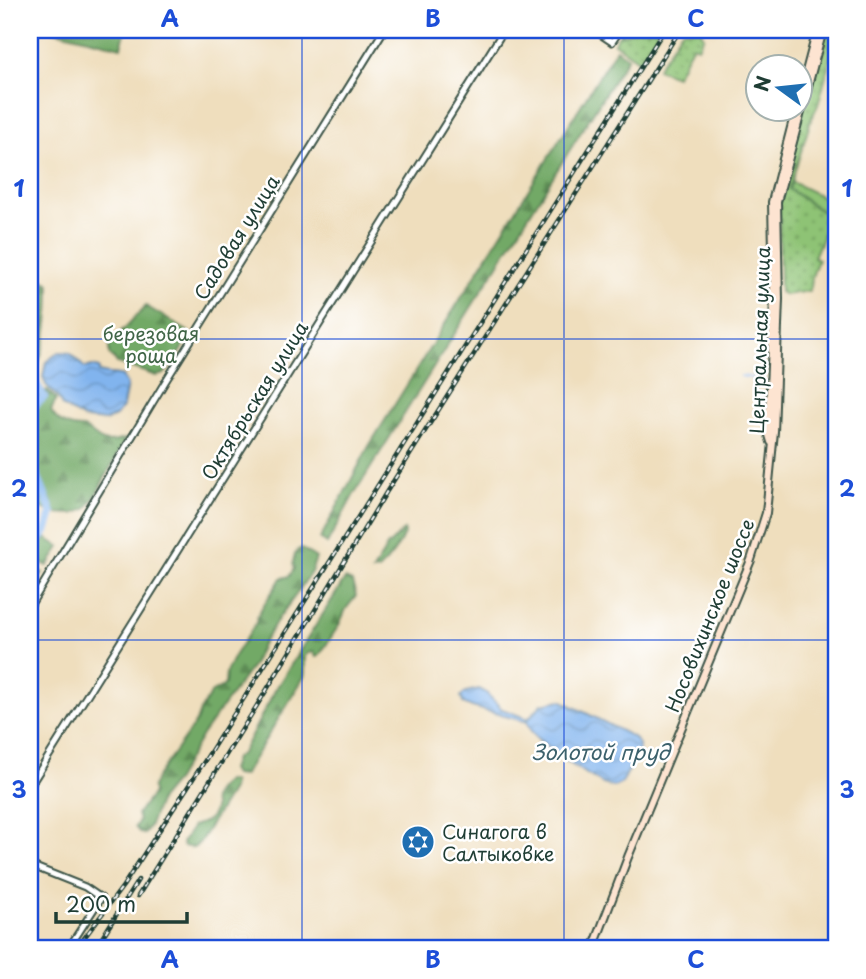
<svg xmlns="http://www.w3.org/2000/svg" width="866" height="979" font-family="'Playpen Sans',sans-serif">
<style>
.grass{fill:url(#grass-dots);stroke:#568054;stroke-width:2}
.forest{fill:url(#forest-firs);stroke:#48734d;stroke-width:2}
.green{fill:#8ec374;stroke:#568054;stroke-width:2}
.water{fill:url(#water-waves);stroke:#507891;stroke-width:2}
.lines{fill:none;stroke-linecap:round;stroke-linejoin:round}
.stream{stroke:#81b4ee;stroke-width:2}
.river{stroke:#81b4ee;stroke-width:8}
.tertiary-casing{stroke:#3e5549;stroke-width:9}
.secondary-casing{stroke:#3e5549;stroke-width:10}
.tertiary{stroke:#fff;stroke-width:5}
.secondary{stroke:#fde4d1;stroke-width:6}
.rail-casing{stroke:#1f3d34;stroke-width:4.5}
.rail{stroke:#fff;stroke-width:2;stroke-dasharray:5;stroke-linecap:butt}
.grid{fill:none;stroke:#1d4ed8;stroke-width:2;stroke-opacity:0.55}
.labels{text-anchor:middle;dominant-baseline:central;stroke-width:5;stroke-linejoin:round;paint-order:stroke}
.street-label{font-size:19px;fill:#1f3d34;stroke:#fff}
.park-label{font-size:19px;fill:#406547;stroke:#fff}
.poi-label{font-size:19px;fill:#1f3d34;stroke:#fff;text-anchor:start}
.water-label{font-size:21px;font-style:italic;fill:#3c616c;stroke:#fff}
.neatline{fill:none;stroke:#1d4ed8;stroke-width:2.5}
.grid-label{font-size:23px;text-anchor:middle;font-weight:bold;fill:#1d4ed8}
</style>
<defs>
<pattern id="grass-dots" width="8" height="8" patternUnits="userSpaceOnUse" patternTransform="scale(1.75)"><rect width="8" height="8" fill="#8ec374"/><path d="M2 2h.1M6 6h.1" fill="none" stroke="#73a060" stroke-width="1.8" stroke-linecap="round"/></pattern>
<pattern id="forest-firs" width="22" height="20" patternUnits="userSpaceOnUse" patternTransform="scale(1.75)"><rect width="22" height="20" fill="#72a966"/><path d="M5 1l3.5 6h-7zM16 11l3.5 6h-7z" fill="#5d8b55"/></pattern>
<pattern id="water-waves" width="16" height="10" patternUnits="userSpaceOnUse" patternTransform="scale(1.75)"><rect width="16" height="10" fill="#81b4ee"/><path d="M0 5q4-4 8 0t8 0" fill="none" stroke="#6994c2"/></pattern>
</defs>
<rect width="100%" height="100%" fill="#fff"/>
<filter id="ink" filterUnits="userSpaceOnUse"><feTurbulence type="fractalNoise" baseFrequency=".0143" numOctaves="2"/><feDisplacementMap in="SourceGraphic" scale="14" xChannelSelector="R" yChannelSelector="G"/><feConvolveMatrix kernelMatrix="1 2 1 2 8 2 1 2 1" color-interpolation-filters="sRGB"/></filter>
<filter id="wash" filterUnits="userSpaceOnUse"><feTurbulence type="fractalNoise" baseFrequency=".00686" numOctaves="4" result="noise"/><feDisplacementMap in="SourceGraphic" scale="28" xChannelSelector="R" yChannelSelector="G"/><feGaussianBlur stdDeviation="1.57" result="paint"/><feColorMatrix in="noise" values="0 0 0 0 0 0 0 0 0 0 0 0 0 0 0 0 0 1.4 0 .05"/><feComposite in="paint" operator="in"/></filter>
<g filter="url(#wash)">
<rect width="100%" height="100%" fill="#efdebd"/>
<path class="grass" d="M622,30H624L620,36L631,32L632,30H660L640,61L614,43Z
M682,30H702L701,32L704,36L698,47L693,45L676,76L657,69Z
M824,30H836V38L818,105L812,117L789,189L816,208L836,219L831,230L826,229L814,257L818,259L812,277L811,287L809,291L785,295L780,292L779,196Z"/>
<path class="forest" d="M51,30H126L121,47Z
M616,49L628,57L353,496L327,544L320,539L369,446Z
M30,232L37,236L33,272L50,284C50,318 48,338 36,370L30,369L32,340L30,337Z
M146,306L189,332V337L172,365L164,374L156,376L117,363L109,354V344Z
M47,390L56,399L51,411C58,424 70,428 84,428C105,442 99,445 126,439L94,498L86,509L73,514L52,513L30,502V401Z
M404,530L405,532C399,546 389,560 378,570L373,571L387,546Z
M46,538L60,547L48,566L35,560L31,568L43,573L30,590V561Z
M301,548L316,558L311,572L298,592L278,619L262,645L253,665L202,735L176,780L160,799L150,825L144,834L140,833L135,827L139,821L137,814L152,795L153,792L152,788L156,778L196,722L200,711L212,692L222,687L225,684L226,672L234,656L256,623C256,612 275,590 281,578C289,577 291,576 294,568C292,561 294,552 301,548Z
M345,579L352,582L356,596L346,609L339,625L319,656L316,657L313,652L306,654C303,662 307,669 304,677L243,776L234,775L231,770L235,758L242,753L275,690Z
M227,781H230L233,783L232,790L200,842L194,848L183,846L182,843L193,826C201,823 212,821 214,809C216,803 211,804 213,799C214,792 222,784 227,781Z"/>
<path class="green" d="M792,182L831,201L832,205H830L827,214L789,189Z"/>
<path class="water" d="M59,352L70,353L85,368L92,366L99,368V372C108,375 115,373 122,376L127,385L123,406L116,416L105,421L84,419L62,406L58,397L46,385L43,377L46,362Z
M479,689L485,692L502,709L528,719L542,704L561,700L633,737L639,745V750L622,783L614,787L603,784C584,772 531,743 527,722L472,707L463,703L461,696L466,692Z"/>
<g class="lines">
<path class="stream" d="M741,376L764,380"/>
<path class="river" d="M30,348L34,353L30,373L44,397L30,410
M30,463L34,468L52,513L46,532L30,551"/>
</g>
</g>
<g filter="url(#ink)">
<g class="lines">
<defs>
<path id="tertiary" d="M594,30L612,42L620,30
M30,606L165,382L384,30
M30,786L504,30
M30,865L85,887L101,898L68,949"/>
<path id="secondary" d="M800,94L817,30
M771,442L768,432L774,299L772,202L796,108
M593,949L628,857L751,560L766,513L774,432L779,299L777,202L823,30"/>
</defs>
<use href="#tertiary" class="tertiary-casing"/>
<use href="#secondary" class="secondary-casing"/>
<use href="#tertiary" class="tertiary"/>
<use href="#secondary" class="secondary"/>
<defs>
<path id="rail" d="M138,896L266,691L387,491L680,30
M76,949L123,886L202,765L664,30
M95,949L138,880"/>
</defs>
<use href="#rail" class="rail-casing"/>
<use href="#rail" class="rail"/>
</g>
</g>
<path class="grid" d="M302,30V949M564,30V949M30,339H836M30,640H836"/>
<defs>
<symbol id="synagogue-disc" viewBox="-11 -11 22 22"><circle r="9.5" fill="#1f6fb2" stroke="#fff"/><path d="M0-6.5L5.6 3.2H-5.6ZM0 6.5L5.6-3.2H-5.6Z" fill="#fff"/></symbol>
</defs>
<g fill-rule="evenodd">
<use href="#synagogue-disc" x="399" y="823" width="38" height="38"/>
</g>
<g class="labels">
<g class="street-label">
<text transform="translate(236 237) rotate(-58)">Садовая улица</text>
<text transform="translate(759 340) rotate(-88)">Центральная улица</text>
<text transform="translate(254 400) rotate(-58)">Октябрьская улица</text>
<text transform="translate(709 615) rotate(-68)">Носовихинское шоссе</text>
</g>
<g class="park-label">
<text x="151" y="333">березовая<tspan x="151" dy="22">роща</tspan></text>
</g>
<g class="poi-label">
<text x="442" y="831">Синагога в<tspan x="442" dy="22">Салтыковке</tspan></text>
</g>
<g class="water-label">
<text x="601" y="751">Золотой пруд</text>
</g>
</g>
<rect width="866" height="979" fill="none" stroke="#fff" stroke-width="77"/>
<g transform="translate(779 88) rotate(285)"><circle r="33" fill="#ffffff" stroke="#a5b1ae" stroke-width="2"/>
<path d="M0-5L12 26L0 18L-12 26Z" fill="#1f6fb2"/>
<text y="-10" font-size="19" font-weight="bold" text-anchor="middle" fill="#1f3d34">N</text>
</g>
<path d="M56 912v10h131v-10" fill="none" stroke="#1f3d34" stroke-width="3.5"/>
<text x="66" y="912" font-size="21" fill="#1f3d34" stroke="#ffffff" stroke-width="5" paint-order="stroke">200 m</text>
<rect x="38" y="38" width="790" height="902" class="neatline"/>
<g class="grid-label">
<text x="170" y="27">A</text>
<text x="433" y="27">B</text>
<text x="696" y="27">C</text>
<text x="19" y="197">1</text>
<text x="847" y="197">1</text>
<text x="19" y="497">2</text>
<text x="847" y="497">2</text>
<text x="19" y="798">3</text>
<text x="847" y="798">3</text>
<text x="170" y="968">A</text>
<text x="433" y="968">B</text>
<text x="696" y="968">C</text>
</g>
</svg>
